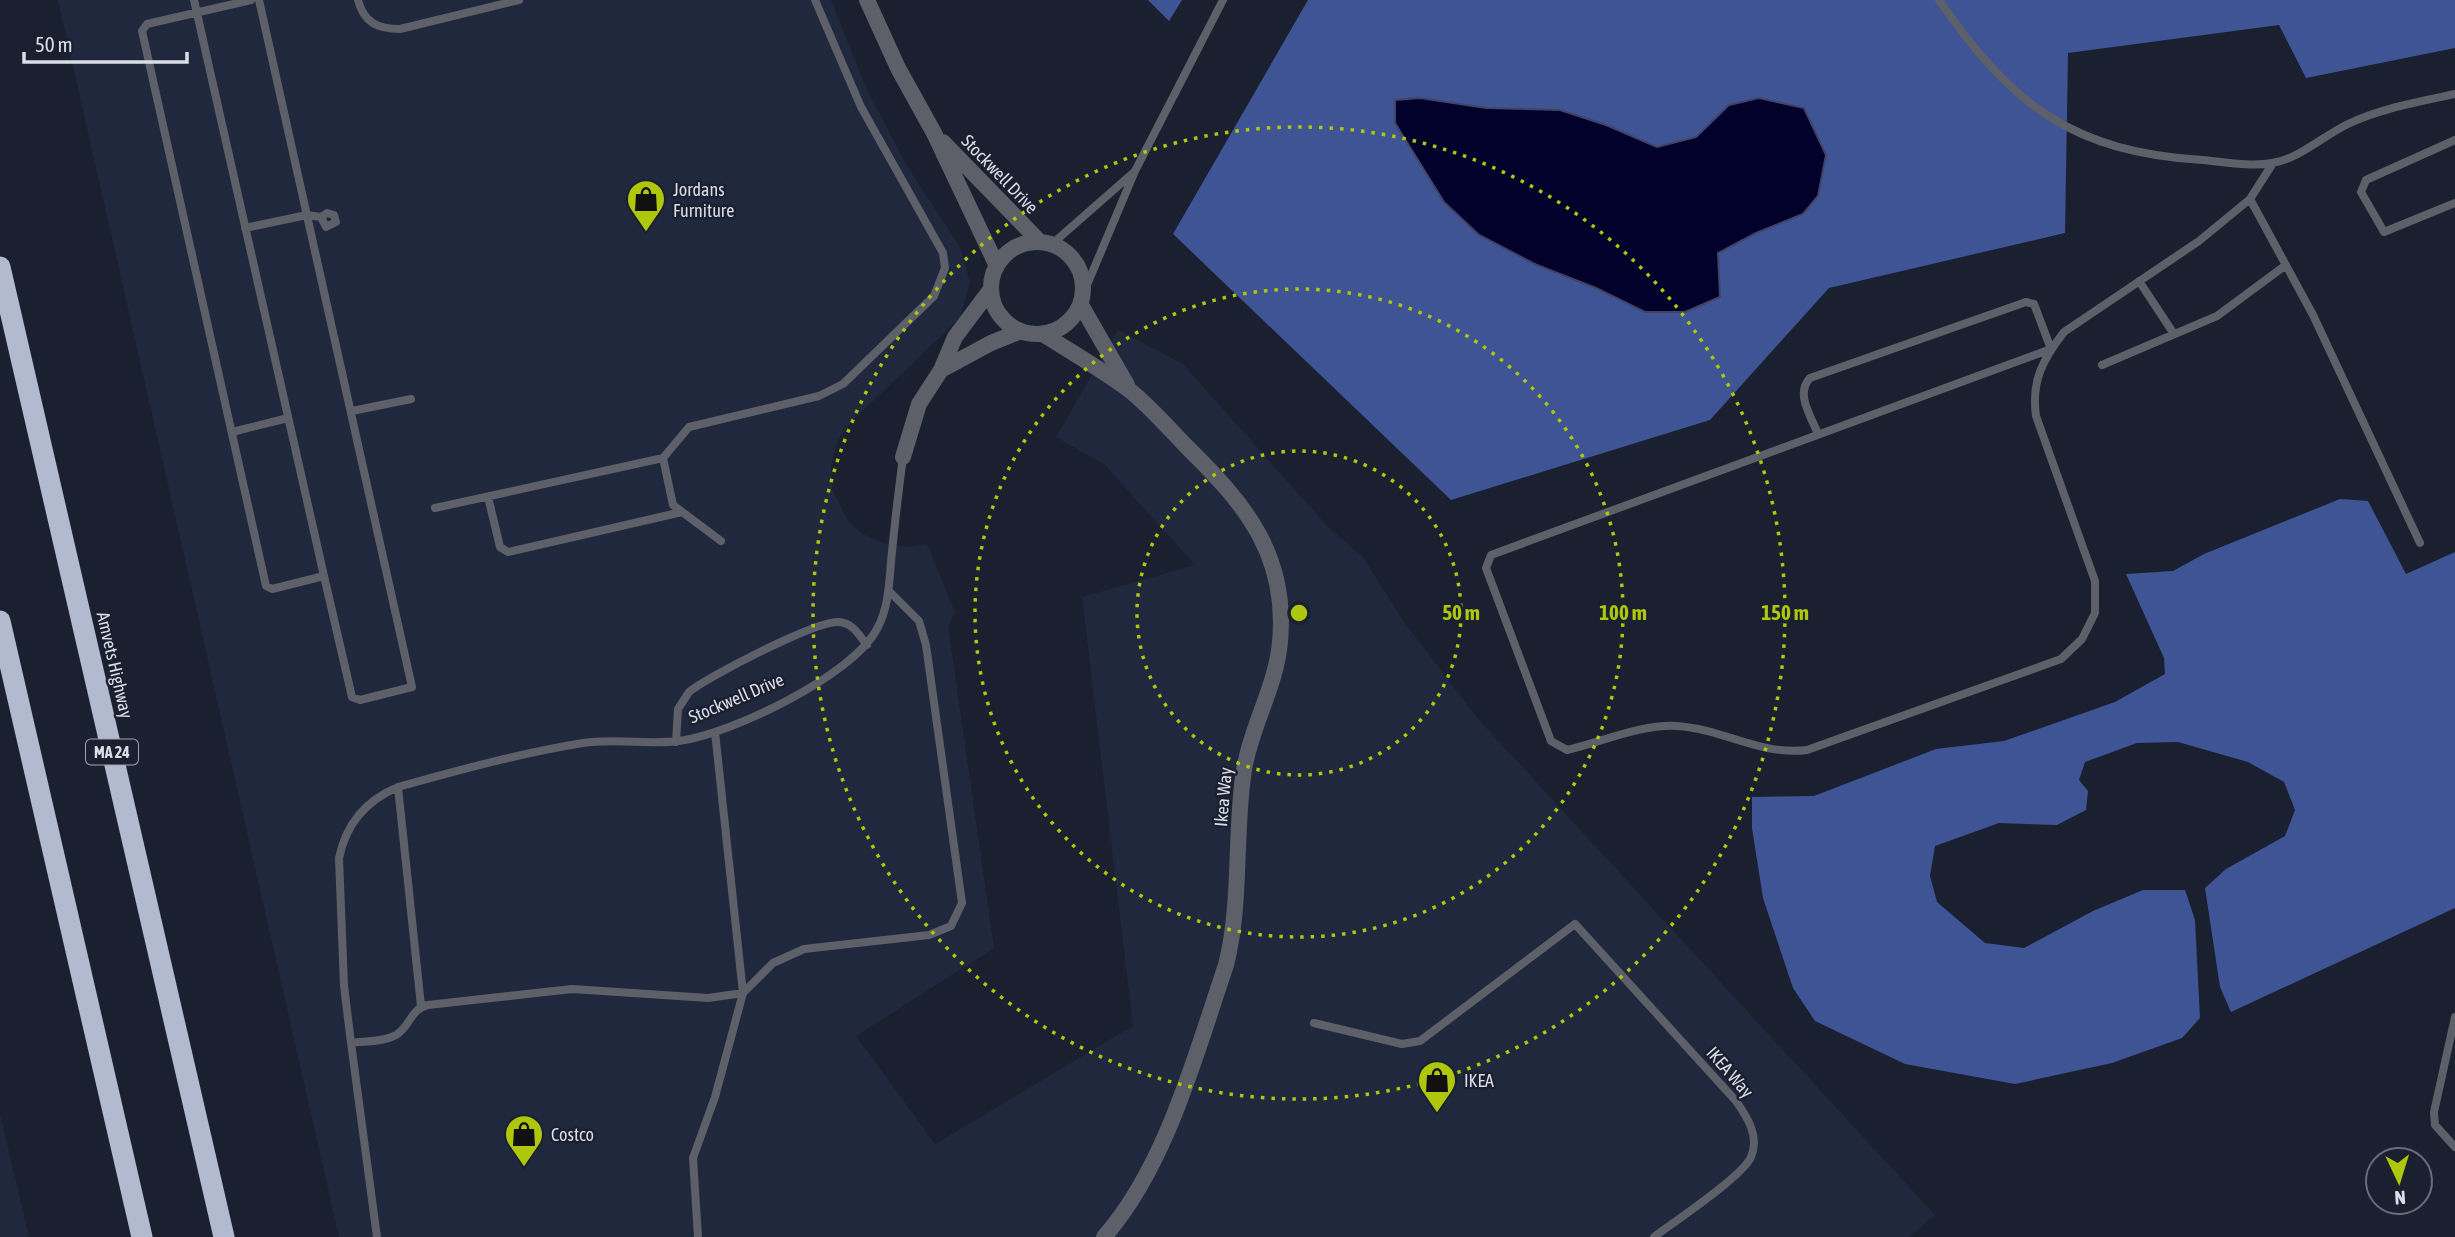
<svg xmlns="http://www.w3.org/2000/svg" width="2455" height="1237" font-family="'Asap Condensed',sans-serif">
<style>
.built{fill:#20283e}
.forest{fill:#3e5495}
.water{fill:#02012c;stroke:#424365;stroke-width:2}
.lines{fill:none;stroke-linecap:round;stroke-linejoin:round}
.lane{stroke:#5d6069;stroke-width:8}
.street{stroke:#5d6069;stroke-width:16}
.highway{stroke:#b1bacf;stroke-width:21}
.ring{fill:none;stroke:#aec60b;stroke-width:3.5;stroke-dasharray:3.5 7}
.labels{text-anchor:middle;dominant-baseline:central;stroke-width:5;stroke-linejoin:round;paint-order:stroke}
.shield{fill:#1a202f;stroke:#a0a5b1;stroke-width:2}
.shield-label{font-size:16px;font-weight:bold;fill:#d9dee9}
.street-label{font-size:18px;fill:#d9dee9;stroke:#1a202f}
.poi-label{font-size:18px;fill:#d9dee9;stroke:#1a202f;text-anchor:start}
.centre{fill:#aec60b;stroke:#1a202f;stroke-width:3.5}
.ring-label{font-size:21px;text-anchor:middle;font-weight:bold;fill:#aec60b;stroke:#1a202f;stroke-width:5;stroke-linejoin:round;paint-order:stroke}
</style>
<rect width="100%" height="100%" fill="#1a202f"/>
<path class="built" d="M58,0H831L867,90L907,166L960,247L970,282L960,318L851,422L837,441L831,465L832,489L848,521L861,533L884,544L909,547L927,544L955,612L948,626L994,948L856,1036L935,1144L1133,1026L1082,597L1195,565L1104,464L1056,437L1118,330L1183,364L1329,528L1363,557L1404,622L1479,720L1935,1215L1909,1237H339Z
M0,1114L29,1237H0Z"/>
<path class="forest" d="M1148,0H1182L1169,21Z
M1308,0H2455V48L2306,78L2279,25L2068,53L2065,233L1829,288L1710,420L1451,500L1173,234Z
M2340,499L2368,501L2406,574L2455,552V908L2231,1012L2220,987L2205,888L2226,869L2285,836L2295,810L2284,782L2248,762L2178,742L2137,743L2085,762L2079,780L2088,791L2086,810L2057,825L1999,823L1935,846L1930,876L1937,902L1985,943L2024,948L2093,911L2143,890H2185L2195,920L2200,1018L2182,1038L2112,1063L2015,1084L1905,1064L1815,1021L1793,988L1763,898L1752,828V797L1814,796L1936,749L2004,741L2115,702L2165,674L2164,658L2126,574L2173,571L2204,554Z"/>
<path class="water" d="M1420,98L1486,108L1560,110L1606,125L1657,147L1696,137L1729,105L1759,98L1804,108L1826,155L1818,196L1803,214L1756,233L1718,253L1720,297L1685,312H1645L1596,288L1537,265L1479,235L1444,202L1395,123V100Z"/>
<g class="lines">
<path class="lane" d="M194,0L324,576
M251,0L147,24L142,31L266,586L272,589L324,576L352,697L360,700L412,687L259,0
M358,0C364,23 378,29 400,29L519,0
M1939,0C2012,106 2073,152 2203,160C2225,162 2251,167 2272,163C2299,159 2323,136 2348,124C2381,108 2419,102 2455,94
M2455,140L2366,180L2361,192L2384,232L2455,203
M2250,199L2313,315L2420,543
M245,228L307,215L321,217L327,213L334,215L336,222L326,227L321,217
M1052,244L1133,173
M2139,281L2174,334
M1084,292L1135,171L1223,0
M2102,365L2217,316L2286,265
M352,411L411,399
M232,432L288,418
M1818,434C1811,416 1795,394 1810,378L2026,302L2034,304L2051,349L1491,555L1486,568L1551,741L1567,750C1601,742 1642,724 1677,726C1723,729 1761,756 1807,750L2061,659L2082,639L2095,613V581L2036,416C2031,381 2043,359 2064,332L2199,241L2250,199L2273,163
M663,458L689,427L819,396L843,384L934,296L945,268L943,253L861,107L815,0
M488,497L500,547L508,552L682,512
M435,508L663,458L673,505L721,541
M889,591L919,621L926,645L962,903L951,926L929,935L804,949L773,963L743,993L708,998L572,989L428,1005C410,1009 411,1026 396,1035C383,1042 365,1041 351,1043L344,986L339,858C346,824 367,800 398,787C459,770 521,753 583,743C615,738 647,745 679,741C731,734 852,676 877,629C890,605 889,578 892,552C895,520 899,488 903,457
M676,742L678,709L689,692C709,676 817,620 839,622C853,623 859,635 867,645
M398,787L421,1006
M2455,1017L2434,1112L2435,1125L2455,1147
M1314,1023L1402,1044L1420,1041L1575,924L1736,1101C1747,1117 1760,1136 1751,1157C1743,1176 1674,1222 1654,1237
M351,1043L377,1237
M698,1237L693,1158L715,1097L743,993L715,732"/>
<path class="street" d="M867,0L898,68L934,133L997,266
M943,142L1040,242
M991 288a46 46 0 1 1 92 0a46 46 0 1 1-92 0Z
M1081,305L1127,385
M1043,334C1071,352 1101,369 1128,389C1150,406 1169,429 1189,449C1246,505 1288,556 1280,642C1276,687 1251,726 1244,770C1234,835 1242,901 1226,965C1196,1053 1166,1167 1104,1237
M941,370L991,343L1021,331
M903,457L919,404L941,370L955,337L991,289"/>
<path class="highway" d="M0,267L224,1237
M0,621L142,1237"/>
</g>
<g class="ring">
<circle cx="1299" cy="613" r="162"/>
<circle cx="1299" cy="613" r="324"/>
<circle cx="1299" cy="613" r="486"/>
</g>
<defs>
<symbol id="shop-pin" viewBox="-11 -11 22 30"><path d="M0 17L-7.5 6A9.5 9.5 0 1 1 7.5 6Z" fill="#aec60b" stroke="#1a202f"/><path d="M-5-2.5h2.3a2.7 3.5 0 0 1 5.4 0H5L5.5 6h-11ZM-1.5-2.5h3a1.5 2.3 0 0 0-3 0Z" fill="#111"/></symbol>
</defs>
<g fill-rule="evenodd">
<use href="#shop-pin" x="624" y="177" width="44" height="60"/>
<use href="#shop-pin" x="1415" y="1058" width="44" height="60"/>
<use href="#shop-pin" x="502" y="1112" width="44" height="60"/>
</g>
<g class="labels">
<rect class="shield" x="86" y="739.5" width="52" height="25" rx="5"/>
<g class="shield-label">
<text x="112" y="752">MA 24</text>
</g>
<g class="street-label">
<text transform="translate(1000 174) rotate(46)">Stockwell Drive</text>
<text transform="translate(115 665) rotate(77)">Amvets Highway</text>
<text transform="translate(736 698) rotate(-23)">Stockwell Drive</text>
<text transform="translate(1223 797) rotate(-85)">Ikea Way</text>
<text transform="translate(1730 1072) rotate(49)">IKEA Way</text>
</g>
<g class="poi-label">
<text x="673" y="189">Jordans<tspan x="673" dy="21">Furniture</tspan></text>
<text x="1464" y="1080">IKEA</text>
<text x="551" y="1134">Costco</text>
</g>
</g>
<circle cx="1299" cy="613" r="10" class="centre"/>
<g class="ring-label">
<text x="1461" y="620">50 m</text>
<text x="1623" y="620">100 m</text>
<text x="1785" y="620">150 m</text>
</g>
<g transform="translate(2399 1181) rotate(176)"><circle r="33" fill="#1a202f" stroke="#666c79" stroke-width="2"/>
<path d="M0-5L12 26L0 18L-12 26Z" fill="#aec60b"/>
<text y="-10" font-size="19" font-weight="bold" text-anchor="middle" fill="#d9dee9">N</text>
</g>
<path d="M24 52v10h163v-10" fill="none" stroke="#d9dee9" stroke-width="3.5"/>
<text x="35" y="52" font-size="21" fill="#d9dee9" stroke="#1a202f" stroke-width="5" paint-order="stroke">50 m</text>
</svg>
